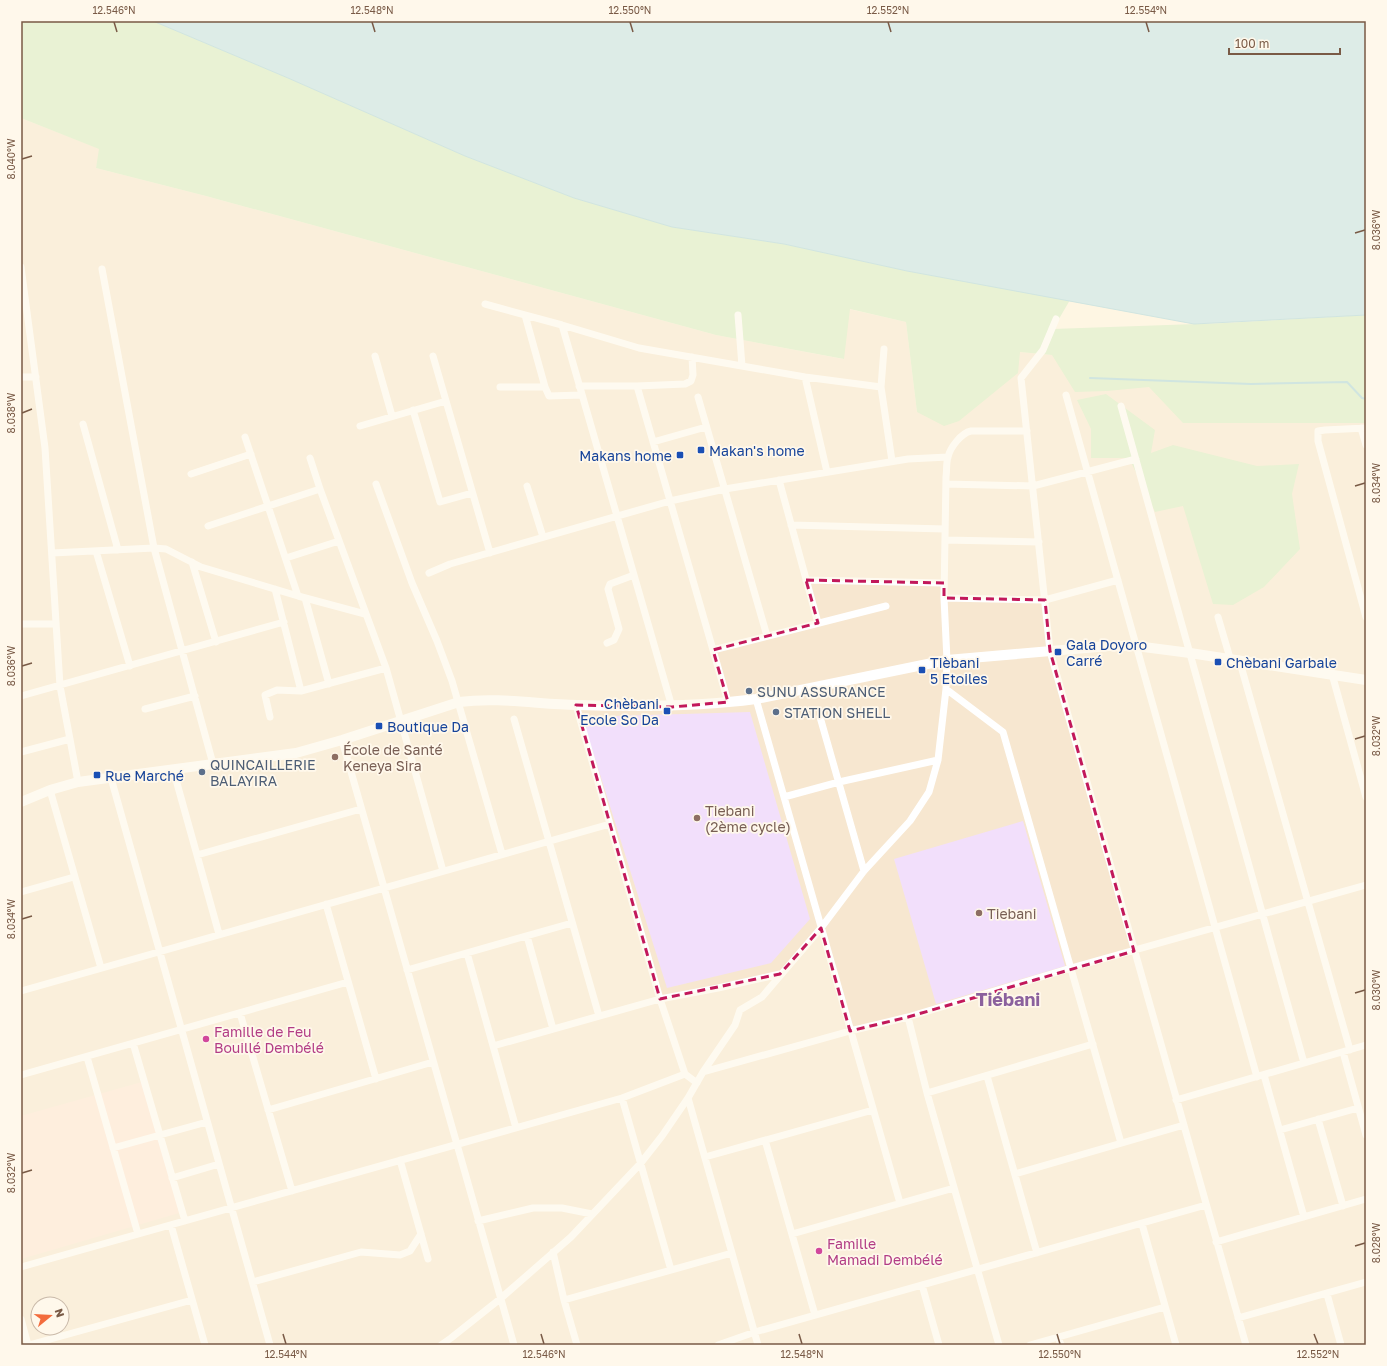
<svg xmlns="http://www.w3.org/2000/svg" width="1387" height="1366" font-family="'Golos Text',sans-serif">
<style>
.residential{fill:#f7e7d0;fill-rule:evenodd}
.commercial{fill:#ffe4d6}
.education{fill:#f2dffb}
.green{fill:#d0edc0}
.water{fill:#b5e0ea;stroke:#9ad0dc}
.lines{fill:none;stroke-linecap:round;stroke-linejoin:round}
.stream{stroke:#9ad0dc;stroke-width:2}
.minor{stroke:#fff;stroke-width:7}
.secondary{stroke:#fff;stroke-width:10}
.marked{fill:none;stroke:#c2185b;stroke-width:3;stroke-dasharray:8 5;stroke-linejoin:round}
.ticks{fill:none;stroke:#795a46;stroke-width:1.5}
.transit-dot{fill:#1a4fb4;stroke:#fff8eb;stroke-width:1.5}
.service-dot{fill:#5c6f8a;stroke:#fff8eb;stroke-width:1.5}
.education-dot{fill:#8d6e63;stroke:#fff8eb;stroke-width:1.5}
.hotel-dot{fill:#d1479c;stroke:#fff8eb;stroke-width:1.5}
.labels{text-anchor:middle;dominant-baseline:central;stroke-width:3.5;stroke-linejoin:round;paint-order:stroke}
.transit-label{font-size:14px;fill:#164399;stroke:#fff8eb;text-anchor:start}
.service-label{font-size:14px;fill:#4e5e75;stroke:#fff8eb;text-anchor:start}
.education-label{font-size:14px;fill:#785e54;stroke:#fff8eb;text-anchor:start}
.hotel-label{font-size:14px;fill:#b23c85;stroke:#fff8eb;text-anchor:start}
.district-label{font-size:18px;font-weight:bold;fill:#8b619d;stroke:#fff8eb}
.neatline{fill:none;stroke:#795a46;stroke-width:1.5}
.ticks-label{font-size:10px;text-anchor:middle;fill:#795a46}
</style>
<rect width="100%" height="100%" fill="#fef5e3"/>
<path class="residential" d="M21,118L100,149L96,168L206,196L716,335L843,359L849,309L906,322L917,412L1020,352L1052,355L1366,344V1345H21ZM38,1304H62V1328H38Z"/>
<path class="commercial" d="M142,1082L179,1213L21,1259V1116Z"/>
<path class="education" d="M750,712L810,919L771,963L667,988L582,717Z
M1023,821L1065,966L936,1004L894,859Z"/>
<path class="green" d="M21,21H153L288,78L465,156L574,198L672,227L784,244L907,271L1070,300L1053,329L1225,323L1366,315V423H1183L1149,387L1107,391L1075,392L1052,355L1020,352L1018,373L959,421L944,426L917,412L906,322L850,309L844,359L716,335L206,196L96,168L99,149L21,118Z
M1106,394L1155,430L1151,453L1173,445L1257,466L1299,464L1292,494L1300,549L1264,587L1233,605L1213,604L1183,506L1155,512L1129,458H1091V429L1077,400Z"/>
<path class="water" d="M153,21H1366V315L1194,324L907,271L784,244L672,227L574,198L465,156L288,78Z"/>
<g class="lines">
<path class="stream" d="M1090,378L1251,384L1347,382L1362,398L1366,399"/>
<path class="minor" d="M21,267L45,448L60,686L78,782
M102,269L154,548L213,764
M485,304L562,325L639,348L805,377L881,387
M525,315L545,387
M738,315L742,366
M1056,319L1043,350L1021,378L1050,651L1246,1345
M562,325L672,707
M884,349L881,387L892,461
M375,356L392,416
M433,356L490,553
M21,377H36
M805,377L827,472
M579,386H637L685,384L691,381L693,375L692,357
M637,386L728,702
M500,387H545L549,396L582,395
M1066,395L1257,1077
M698,397L767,636
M1121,406L1304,1063
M413,410L440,502L472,493
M83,424L118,550
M360,426L446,401
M1361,428L1366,445
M1366,428L1325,430L1318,431V441L1366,617
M245,437L298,596
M653,442L706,427
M310,458L320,489L386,668L443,871
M191,474L251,454
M779,480L818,623
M376,484L412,583L437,641L452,681L502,854
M946,484L1033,486L1136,459
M527,486L543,537
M791,525L945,529
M208,526L320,489
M945,540L1039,542
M96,551L130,666
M52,553L154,548L166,549L201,567L298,596L365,614
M286,558L339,541
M192,562L216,642
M429,573L450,564L670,501L725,489L908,459L948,457
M806,580L944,583
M275,589L301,691
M305,598L329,684
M944,598L1045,600L1118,580
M1218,617L1230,658
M21,624H56
M607,643L614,640L619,629L608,589L610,584L634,575
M713,650L886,606
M1239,659L1350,1050
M1332,674L1366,797
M946,689L1003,732L1121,1143
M21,696L284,622
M756,699L900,1203
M576,705L660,999L685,1074L697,1083
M145,709L195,696
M270,717L265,695L277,690L301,691L386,668
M820,717L864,871
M514,719L599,1016
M342,740L514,1345
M21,752L70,739
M173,769L219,934
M111,778L270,1345
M50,790L101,968
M784,797L839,782L938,760
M197,855L361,809
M21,892L74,877
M326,904L376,1079
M527,936L553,1029
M467,953L516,1128
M407,970L572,923
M21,991L610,824
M240,1013L292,1191
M908,1017L927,1093L999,1345
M133,1043L185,1221
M493,1046L660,999L718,988L780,974
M1343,1052L1366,1135
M87,1057L138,1234
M703,1072L850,1031L908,1017L1071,968L1366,885
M21,1075L348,982
M1264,1075L1304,1217
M987,1076L1037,1253
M927,1093L1093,1044
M622,1098L671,1270
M688,1098L758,1345
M1176,1100L1366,1045
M268,1110L433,1062
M1318,1119L1343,1206
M1280,1130L1358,1108
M765,1140L815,1315
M113,1148L207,1122
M705,1157L873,1110
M400,1160L428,1259
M1015,1174L1184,1125
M172,1178L219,1164
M478,1221L533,1208H562L592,1214
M1142,1224L1176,1345
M171,1225L205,1345
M792,1234L954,1188
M1216,1242L1366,1199
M553,1252L564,1300L577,1345
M21,1267L622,1098L685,1074
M253,1282L361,1252L400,1255L410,1251L421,1234
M922,1285L939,1345
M1327,1294L1341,1345
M564,1300L732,1253
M1238,1318L1366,1282
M21,1319L28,1345
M1058,1337L1061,1345
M29,1345L192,1300
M441,1345L451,1338L500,1299L571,1237L640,1164L662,1136L688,1098L703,1072L735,1025L740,1010L762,997L821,928L864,871L910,821L929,792L938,760L946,689L947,660L944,598L946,477C947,470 946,463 948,457C950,448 961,433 971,431H1027
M718,1345L755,1332L1206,1205
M1030,1345L1165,1307"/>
<path class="secondary" d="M21,802L50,790L78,782L296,753L342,740L459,702C498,697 537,704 577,705C637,707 696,707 756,699L947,660L1109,646H1136L1190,653L1366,680"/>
</g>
<path d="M0 0H1387V1366H0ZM806,580L944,583V598L1045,600L1050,651L1134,951L908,1017L850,1031L821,928L780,974L660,999L576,705L672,707L728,702L713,650L818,623Z" fill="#fef5e3" fill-opacity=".55" fill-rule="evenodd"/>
<path class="marked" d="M806,580L944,583V598L1045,600L1050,651L1134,951L908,1017L850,1031L821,928L780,974L660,999L576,705L672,707L728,702L713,650L818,623Z"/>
<path class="ticks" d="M114,22L117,32M372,22L375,32M630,22L633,32M888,22L891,32M1146,22L1149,32M22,159L32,156M1355,233L1365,230M22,413L32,409M1355,486L1365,483M22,666L32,663M1355,739L1365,736M22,919L32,916M1355,993L1365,990M22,1173L32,1170M1355,1246L1365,1243M283,1334L286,1344M541,1334L544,1344M799,1334L802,1344M1057,1334L1060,1344M1314,1334L1318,1344"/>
<g class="transit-dot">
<rect x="697" y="446" width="8" height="8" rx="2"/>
<rect x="676" y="451" width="8" height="8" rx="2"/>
<rect x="1054" y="648" width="8" height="8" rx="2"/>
<rect x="1214" y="658" width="8" height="8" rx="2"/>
<rect x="918" y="666" width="8" height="8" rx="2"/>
<rect x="663" y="707" width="8" height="8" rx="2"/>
<rect x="375" y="722" width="8" height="8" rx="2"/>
<rect x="93" y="771" width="8" height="8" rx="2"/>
</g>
<g class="service-dot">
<circle cx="749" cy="691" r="4"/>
<circle cx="776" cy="712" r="4"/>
<circle cx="202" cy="772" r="4"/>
</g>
<g class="education-dot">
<circle cx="335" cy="757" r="4"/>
<circle cx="697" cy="818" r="4"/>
<circle cx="979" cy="913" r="4"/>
</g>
<g class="hotel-dot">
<circle cx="206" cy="1039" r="4"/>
<circle cx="819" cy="1251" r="4"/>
</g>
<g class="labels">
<g class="transit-label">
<text x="709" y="450">Makan's home</text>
<text x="672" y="455" text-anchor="end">Makans home</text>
<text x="1066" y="644">Gala Doyoro<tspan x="1066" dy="16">Carré</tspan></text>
<text x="930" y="662">Tièbani<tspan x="930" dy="16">5 Etoiles</tspan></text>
<text x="1226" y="662">Chèbani Garbale</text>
<text x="659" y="703" text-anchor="end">Chèbani<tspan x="659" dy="16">Ecole So Da</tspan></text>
<text x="387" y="726">Boutique Da</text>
<text x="105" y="775">Rue Marché</text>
</g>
<g class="service-label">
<text x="757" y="691">SUNU ASSURANCE</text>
<text x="784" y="712">STATION SHELL</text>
<text x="210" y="764">QUINCAILLERIE<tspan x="210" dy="16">BALAYIRA</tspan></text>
</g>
<g class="education-label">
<text x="343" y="749">École de Santé<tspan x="343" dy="16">Keneya Sira</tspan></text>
<text x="705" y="810">Tiebani<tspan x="705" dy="16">(2ème cycle)</tspan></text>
<text x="987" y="913">Tiebani</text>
</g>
<g class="hotel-label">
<text x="214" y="1031">Famille de Feu<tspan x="214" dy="16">Bouillé Dembélé</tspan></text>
<text x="827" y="1243">Famille<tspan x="827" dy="16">Mamadi Dembélé</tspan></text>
</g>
<g class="district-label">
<text x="1008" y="999">Tiébani</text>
</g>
</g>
<rect width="1387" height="1366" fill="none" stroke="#fff8eb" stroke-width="44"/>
<g transform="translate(50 1316) rotate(72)"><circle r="19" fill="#fff8eb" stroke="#c9b9a9"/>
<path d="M0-3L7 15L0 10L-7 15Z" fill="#f36c3d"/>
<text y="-6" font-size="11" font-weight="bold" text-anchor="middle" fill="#795a46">N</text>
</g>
<path d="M1229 48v6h111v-6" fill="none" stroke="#795a46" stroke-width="2"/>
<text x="1235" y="48" font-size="12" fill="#795a46" stroke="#fff8eb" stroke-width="3" paint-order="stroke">100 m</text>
<rect x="22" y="22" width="1343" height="1322" class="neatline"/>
<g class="ticks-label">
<text x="114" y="14">12.546°N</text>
<text x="372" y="14">12.548°N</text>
<text x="630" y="14">12.550°N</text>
<text x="888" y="14">12.552°N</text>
<text x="1146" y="14">12.554°N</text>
<text transform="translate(11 159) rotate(-90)" y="4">8.040°W</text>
<text transform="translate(1376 230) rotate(-90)" y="4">8.036°W</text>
<text transform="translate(11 413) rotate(-90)" y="4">8.038°W</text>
<text transform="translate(1376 483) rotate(-90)" y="4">8.034°W</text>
<text transform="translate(11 666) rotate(-90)" y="4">8.036°W</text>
<text transform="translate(1376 736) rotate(-90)" y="4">8.032°W</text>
<text transform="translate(11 919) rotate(-90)" y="4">8.034°W</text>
<text transform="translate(1376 990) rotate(-90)" y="4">8.030°W</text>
<text transform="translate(11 1173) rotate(-90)" y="4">8.032°W</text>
<text transform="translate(1376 1243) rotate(-90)" y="4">8.028°W</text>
<text x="286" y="1358">12.544°N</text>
<text x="544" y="1358">12.546°N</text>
<text x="802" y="1358">12.548°N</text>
<text x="1060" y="1358">12.550°N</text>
<text x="1318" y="1358">12.552°N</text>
</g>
</svg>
